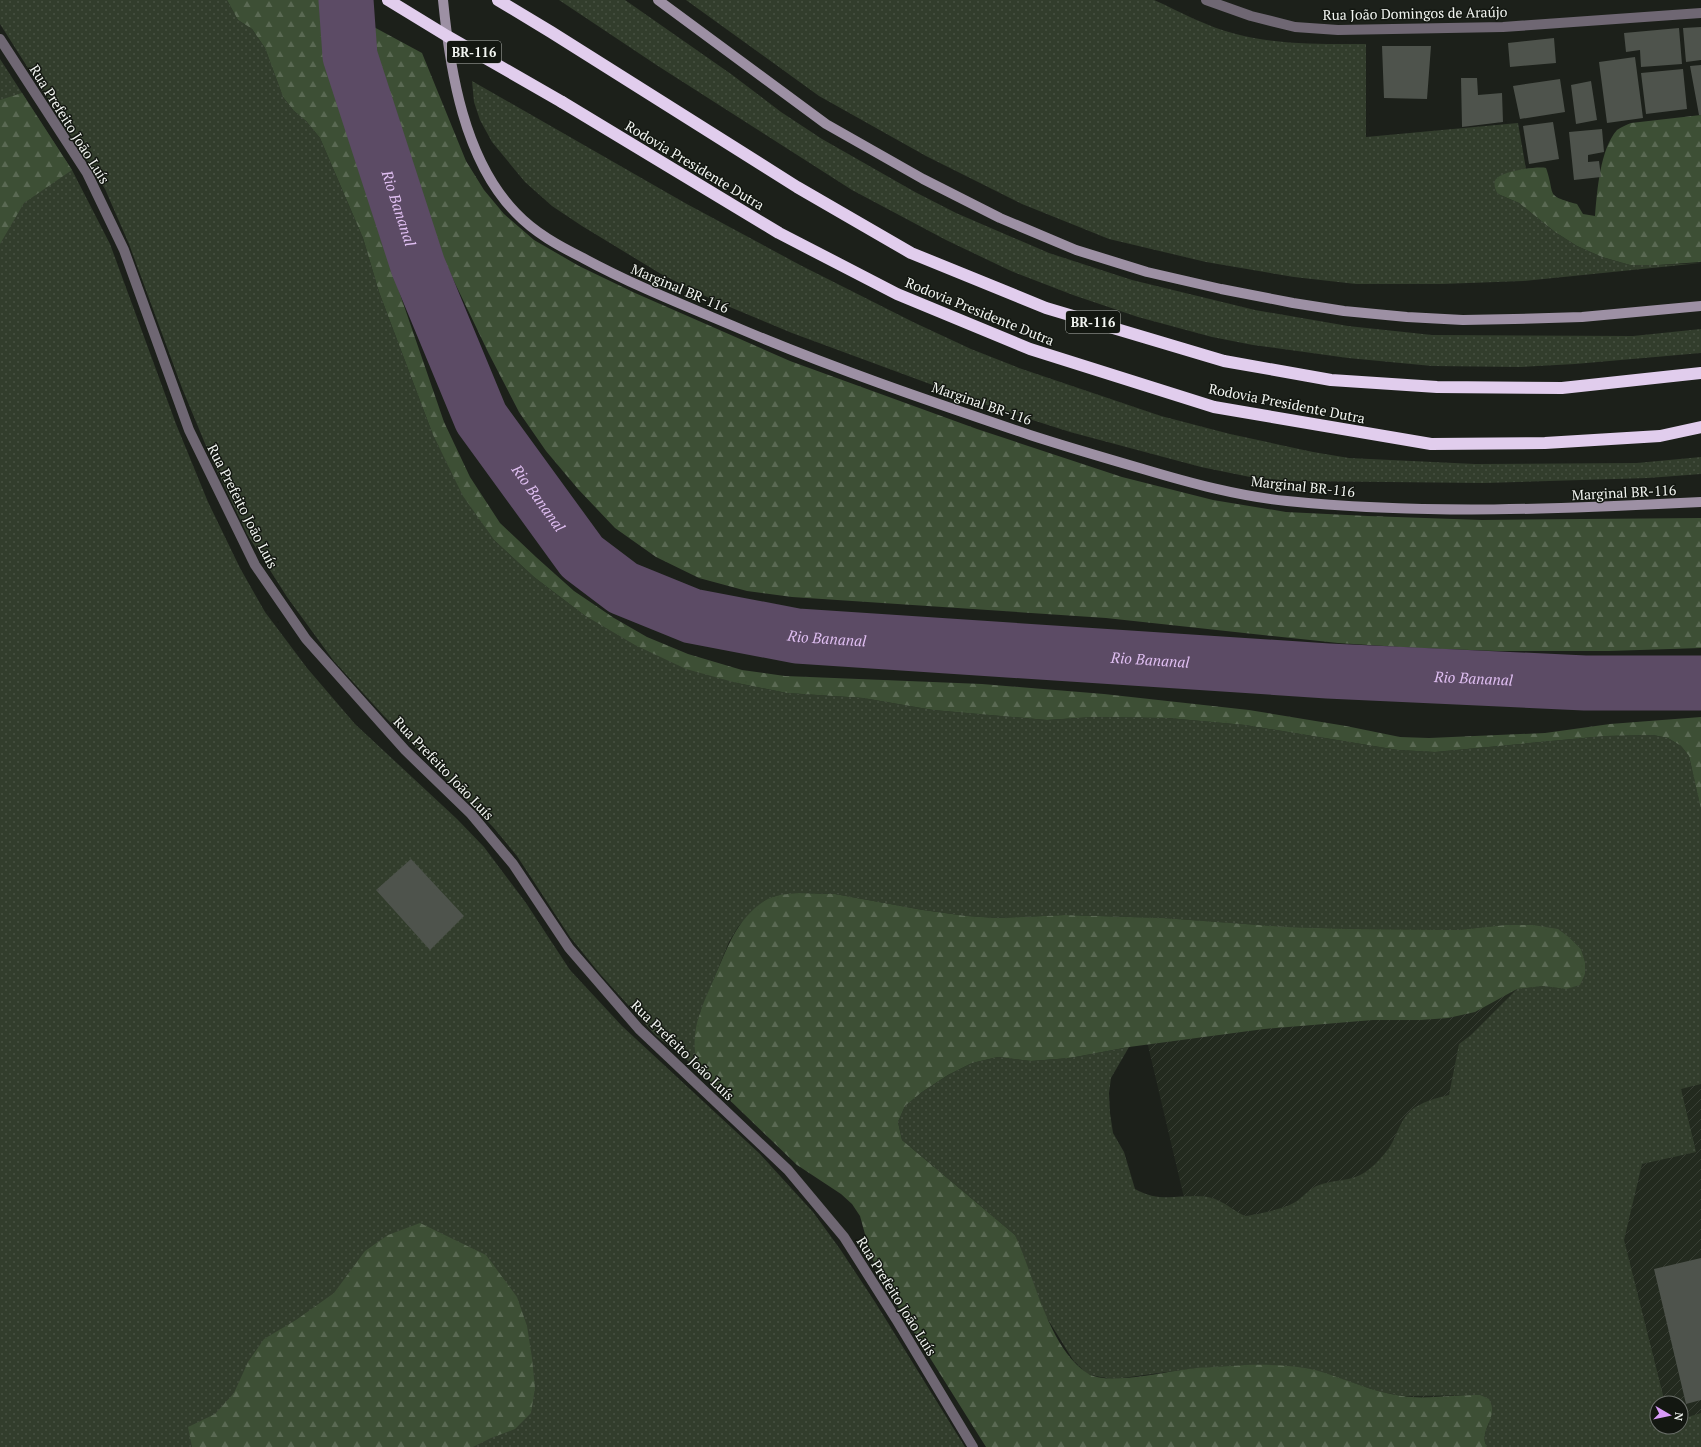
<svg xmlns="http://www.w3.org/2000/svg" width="1701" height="1447" font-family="'PT Serif',serif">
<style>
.industrial{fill:url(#industrial-furrows);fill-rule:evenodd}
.grass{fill:url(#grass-dots)}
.forest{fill:url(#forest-firs)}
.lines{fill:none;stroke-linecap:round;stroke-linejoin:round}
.river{stroke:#5c4b65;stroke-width:55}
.building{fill:#4e534c}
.minor{stroke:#6f6773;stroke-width:10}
.secondary{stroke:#9d90a4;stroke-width:10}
.motorway{stroke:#e1cded;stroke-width:12}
.motorway-bridge{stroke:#e1cded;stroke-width:12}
.labels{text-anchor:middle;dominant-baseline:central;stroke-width:3;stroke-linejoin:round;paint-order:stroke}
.shield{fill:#131711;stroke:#afb2ae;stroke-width:1}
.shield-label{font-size:13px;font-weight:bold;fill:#f2f5f1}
.street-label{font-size:14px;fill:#f2f5f1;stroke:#131711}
.water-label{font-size:15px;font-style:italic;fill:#e0bff2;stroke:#131711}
</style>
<defs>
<pattern id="industrial-furrows" width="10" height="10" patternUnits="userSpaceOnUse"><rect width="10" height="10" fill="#232a1f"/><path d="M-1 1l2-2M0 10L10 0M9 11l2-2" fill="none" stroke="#393f35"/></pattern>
<pattern id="grass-dots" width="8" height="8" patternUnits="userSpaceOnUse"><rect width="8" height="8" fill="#323d2c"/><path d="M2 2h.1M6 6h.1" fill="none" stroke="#465041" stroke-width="1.8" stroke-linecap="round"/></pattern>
<pattern id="forest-firs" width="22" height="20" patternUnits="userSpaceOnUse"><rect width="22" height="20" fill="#3d4f35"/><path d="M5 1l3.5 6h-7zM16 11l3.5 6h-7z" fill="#5a6953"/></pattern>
</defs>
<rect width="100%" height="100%" fill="#1c201a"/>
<path class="industrial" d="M1701,767V1447H1243L1119,923ZM1657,1403H1681V1427H1657Z"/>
<path class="grass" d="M0,0H227L238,20L252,29L265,48L283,97L294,111L306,121L320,138L363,238L379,292L433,435L464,496L494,540L534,577L584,615L737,683L787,693L863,698L933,710L1047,720L1093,717L1168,718L1245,725L1398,750L1435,752L1605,736L1653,735L1668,738L1681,746L1689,756L1701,809V1084L1681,1089L1696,1152L1642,1164L1624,1240L1665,1403H1657V1427H1681V1419L1701,1413V1447H1487C1482,1439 1486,1431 1489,1423L1480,1395L1403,1396L1381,1392L1313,1370L1268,1366L1242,1365L1190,1369L1115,1379L1100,1377L1087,1374L1073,1360L1045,1315L1015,1235L902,1140L898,1122L905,1106L922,1092L948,1075L972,1063L998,1057L1031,1061L1070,1058L1129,1047L1111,1078L1109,1093L1110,1113L1113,1133L1124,1152L1135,1189C1164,1206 1188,1190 1215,1199C1226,1203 1234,1211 1245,1216C1259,1214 1285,1209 1297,1201C1305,1195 1310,1188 1319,1185C1335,1179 1354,1182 1368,1170C1376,1164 1383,1156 1389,1148C1397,1136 1399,1122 1410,1111C1421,1102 1436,1098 1449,1095L1459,1044L1471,1035L1517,989L1543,986L1566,989L1585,974V962L1581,949L1570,938L1533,925H1505L1458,930L1352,929L1287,927L1163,918L1065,915L997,918L967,916L923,910L835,894L799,893L775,896L764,901L751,912L738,927L729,942L699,1015L696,1058L701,1071L656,1036L600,974L570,937L517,856L493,827L383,715L333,660L287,597L247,534L211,458L182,388L129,244L105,189L0,24Z
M559,0H625L731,74L781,112L822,139L915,192L956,213L1049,253L1132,280L1255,310L1348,326L1432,335L1633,336L1701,329V353L1575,364L1521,367L1432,366L1348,358L1253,345L1212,337L1138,317L1073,295L1011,271L946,240L852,190L658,66Z
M686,0H1154C1181,12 1207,27 1236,34C1279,45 1322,44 1366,44V137L1518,123L1526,169L1512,172L1496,179L1498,194L1519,203L1555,232L1577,246L1602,257L1630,265H1658L1701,263L1523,281L1442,284H1356L1294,277L1206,262L1109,239L1022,204L926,156L819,96Z
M0,59L72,170L110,244L176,424L208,502L240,568L265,612L307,668L355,724L457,819L484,847L526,903L570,970L622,1026L760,1154L813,1212L840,1249L875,1302L965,1447H0Z
M472,81L685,203L800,265L913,322L971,349L1019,368L1161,416L1230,434L1313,452L1349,458L1475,464L1637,463L1701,457V474L1648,478L1484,483L1291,481L1250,477L1201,467L1070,432L995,408L792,333L713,300L661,274L582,226L552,206L525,182L492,142L480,120L474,102Z"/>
<path class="forest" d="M227,0H325L335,64L346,116L361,174L379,233L444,422L470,477L500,523L536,557L574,591L614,618L647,637L688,654L742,670L785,676L982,684L1104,694L1249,710L1346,726L1400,737L1429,738L1545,733L1610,724L1701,717V809L1689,756L1681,746L1668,738L1653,735L1605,736L1435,752L1398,750L1245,725L1168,718L1093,717L1047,720L933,710L863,698L787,693L737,683L686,669L635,645L584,615L534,577L494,540L463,496L433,435L379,292L363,238L320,138L306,121L294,111L283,97L265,48L252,29L238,20Z
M359,19L422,53L466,161L484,190L504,214L534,240L579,266L635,293L790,361L977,429L1122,477L1213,500L1286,512L1368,516L1482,520L1701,518V648L1609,651H1498L1415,648L1338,643L1106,618L792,597L747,591L699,578L656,557L615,528L578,489L546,451L519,412L489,354L416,202L391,132Z
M22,93L72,170L24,203L0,244V100Z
M1701,115V262L1658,265H1630L1602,257L1577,246L1555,232L1519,203L1498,194C1495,190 1493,183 1496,179C1502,171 1537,166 1546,168C1556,196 1544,195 1577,204L1583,214L1595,216C1597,192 1600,149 1617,130C1621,127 1626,125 1631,123Z
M799,893L835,894L923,910L967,916L997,918L1065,915L1163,918L1287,927L1352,929L1458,930L1505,925H1533L1558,929L1570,938L1581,949L1585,962V974L1580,985L1566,989L1543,986L1517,989L1475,1012L1448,1018L1421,1020H1373L1264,1029L1129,1047L1070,1058L1031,1061L998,1057L972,1063L948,1075L922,1092L905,1106L898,1122L902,1140L1015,1235C1034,1275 1048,1347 1087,1373C1106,1386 1164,1372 1188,1369C1202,1367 1216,1367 1230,1366C1255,1364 1291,1364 1315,1370C1344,1378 1372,1392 1402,1396C1428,1400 1454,1394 1480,1395L1489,1399C1490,1402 1492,1405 1492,1408C1493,1422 1479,1434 1487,1447H986L888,1291L871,1256L860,1216L852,1204L841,1194L797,1165L714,1085C706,1077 699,1069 696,1057C690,1028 704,1002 715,976C728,947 736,920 764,901C775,894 787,894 799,893Z
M420,1223L486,1255L517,1297L527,1326L532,1358L535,1388L531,1413L515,1429L491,1438L473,1447H192L188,1427L215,1414L234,1393L248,1362L264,1339L296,1320L334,1293L365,1251L388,1235Z"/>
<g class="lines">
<path class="river" id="s1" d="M346,0L350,56L418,266L481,418L582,557L623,588L692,616L797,636L1328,671L1585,683H1701"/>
</g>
<path class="building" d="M1701,27V60L1686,62L1683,28Z
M1679,28L1682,64L1641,67L1640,50L1626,52L1624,33Z
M1554,38L1556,63L1510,67L1508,43Z
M1382,46H1431L1427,99L1384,98Z
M1635,57L1643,118L1607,123L1599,62Z
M1701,65V115H1699L1690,66Z
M1683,69L1687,109L1646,114L1641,73Z
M1461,78H1477L1478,95L1502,93L1503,122L1462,127Z
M1560,79L1565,112L1520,119L1513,86Z
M1591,81L1597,120L1576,124L1571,85Z
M1553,122L1559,159L1529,164L1523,126Z
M1602,129L1604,152L1588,155V162L1599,161L1601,177L1574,180L1569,132Z
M411,859L464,916L430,950L376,890Z
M1701,1258V1400L1686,1404L1654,1269Z"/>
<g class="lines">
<path class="minor" d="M1206,0L1251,16L1295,27L1338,30L1503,27L1701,13
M0,39L87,173L124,250L189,430L255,565L306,639L405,750L471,814L513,864L569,948L639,1029L788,1170L844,1237L896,1319L973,1447"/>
<path class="secondary" d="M443,0C450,71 464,160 516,213C535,233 559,246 583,258C631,284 681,304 731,325C829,367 929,401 1030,435C1067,447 1105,458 1143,469C1190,483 1238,496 1287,501C1425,515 1563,509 1701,502
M658,0L826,124L923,179L1000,218L1076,250L1147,272L1221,289L1293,303L1344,311L1407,317L1463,320L1514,319L1582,317L1701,306"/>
<path class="motorway" d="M498,0L551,32L797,187L911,253L1046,308L1224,361L1331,380L1437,387L1562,388L1701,373
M562,102L779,233L897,294L1030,349L1214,407L1431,444L1545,443L1660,436L1701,427"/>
<path class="motorway-bridge" d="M388,0L447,36L562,102"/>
</g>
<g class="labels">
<g class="shield">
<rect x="447" y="41" width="54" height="22" rx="3"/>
<rect x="1066" y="311" width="54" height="22" rx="3"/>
</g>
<g class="shield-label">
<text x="474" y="52">BR-116</text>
<text x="1093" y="322">BR-116</text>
</g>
<g class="street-label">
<text transform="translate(1415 13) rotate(-1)">Rua João Domingos de Araújo</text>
<text transform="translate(70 124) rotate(58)">Rua Prefeito João Luís</text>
<text transform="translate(695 165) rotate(31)">Rodovia Presidente Dutra</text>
<text transform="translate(680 288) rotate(23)">Marginal BR-116</text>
<text transform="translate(980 311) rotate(22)">Rodovia Presidente Dutra</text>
<text transform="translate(982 403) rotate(19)">Marginal BR-116</text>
<text transform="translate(1287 403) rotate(11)">Rodovia Presidente Dutra</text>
<text transform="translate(1303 486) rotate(6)">Marginal BR-116</text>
<text transform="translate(1624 492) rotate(-3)">Marginal BR-116</text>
<text transform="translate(243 506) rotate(63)">Rua Prefeito João Luís</text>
<text transform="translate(444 768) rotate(46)">Rua Prefeito João Luís</text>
<text transform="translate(683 1050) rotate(44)">Rua Prefeito João Luís</text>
<text transform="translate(897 1296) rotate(58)">Rua Prefeito João Luís</text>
</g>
<g class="water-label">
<text stroke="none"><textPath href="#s1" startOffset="216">Rio Bananal</textPath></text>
<text stroke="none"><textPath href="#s1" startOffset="540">Rio Bananal</textPath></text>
<text stroke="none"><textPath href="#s1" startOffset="876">Rio Bananal</textPath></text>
<text stroke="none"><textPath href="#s1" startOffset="1200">Rio Bananal</textPath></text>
<text stroke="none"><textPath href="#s1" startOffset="1524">Rio Bananal</textPath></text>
</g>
</g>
<g transform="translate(1669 1415) rotate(99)"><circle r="19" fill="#131711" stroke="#6c706b"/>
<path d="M0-3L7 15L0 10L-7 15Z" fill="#d89af8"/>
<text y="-6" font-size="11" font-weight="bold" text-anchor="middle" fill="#f2f5f1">N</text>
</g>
</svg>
